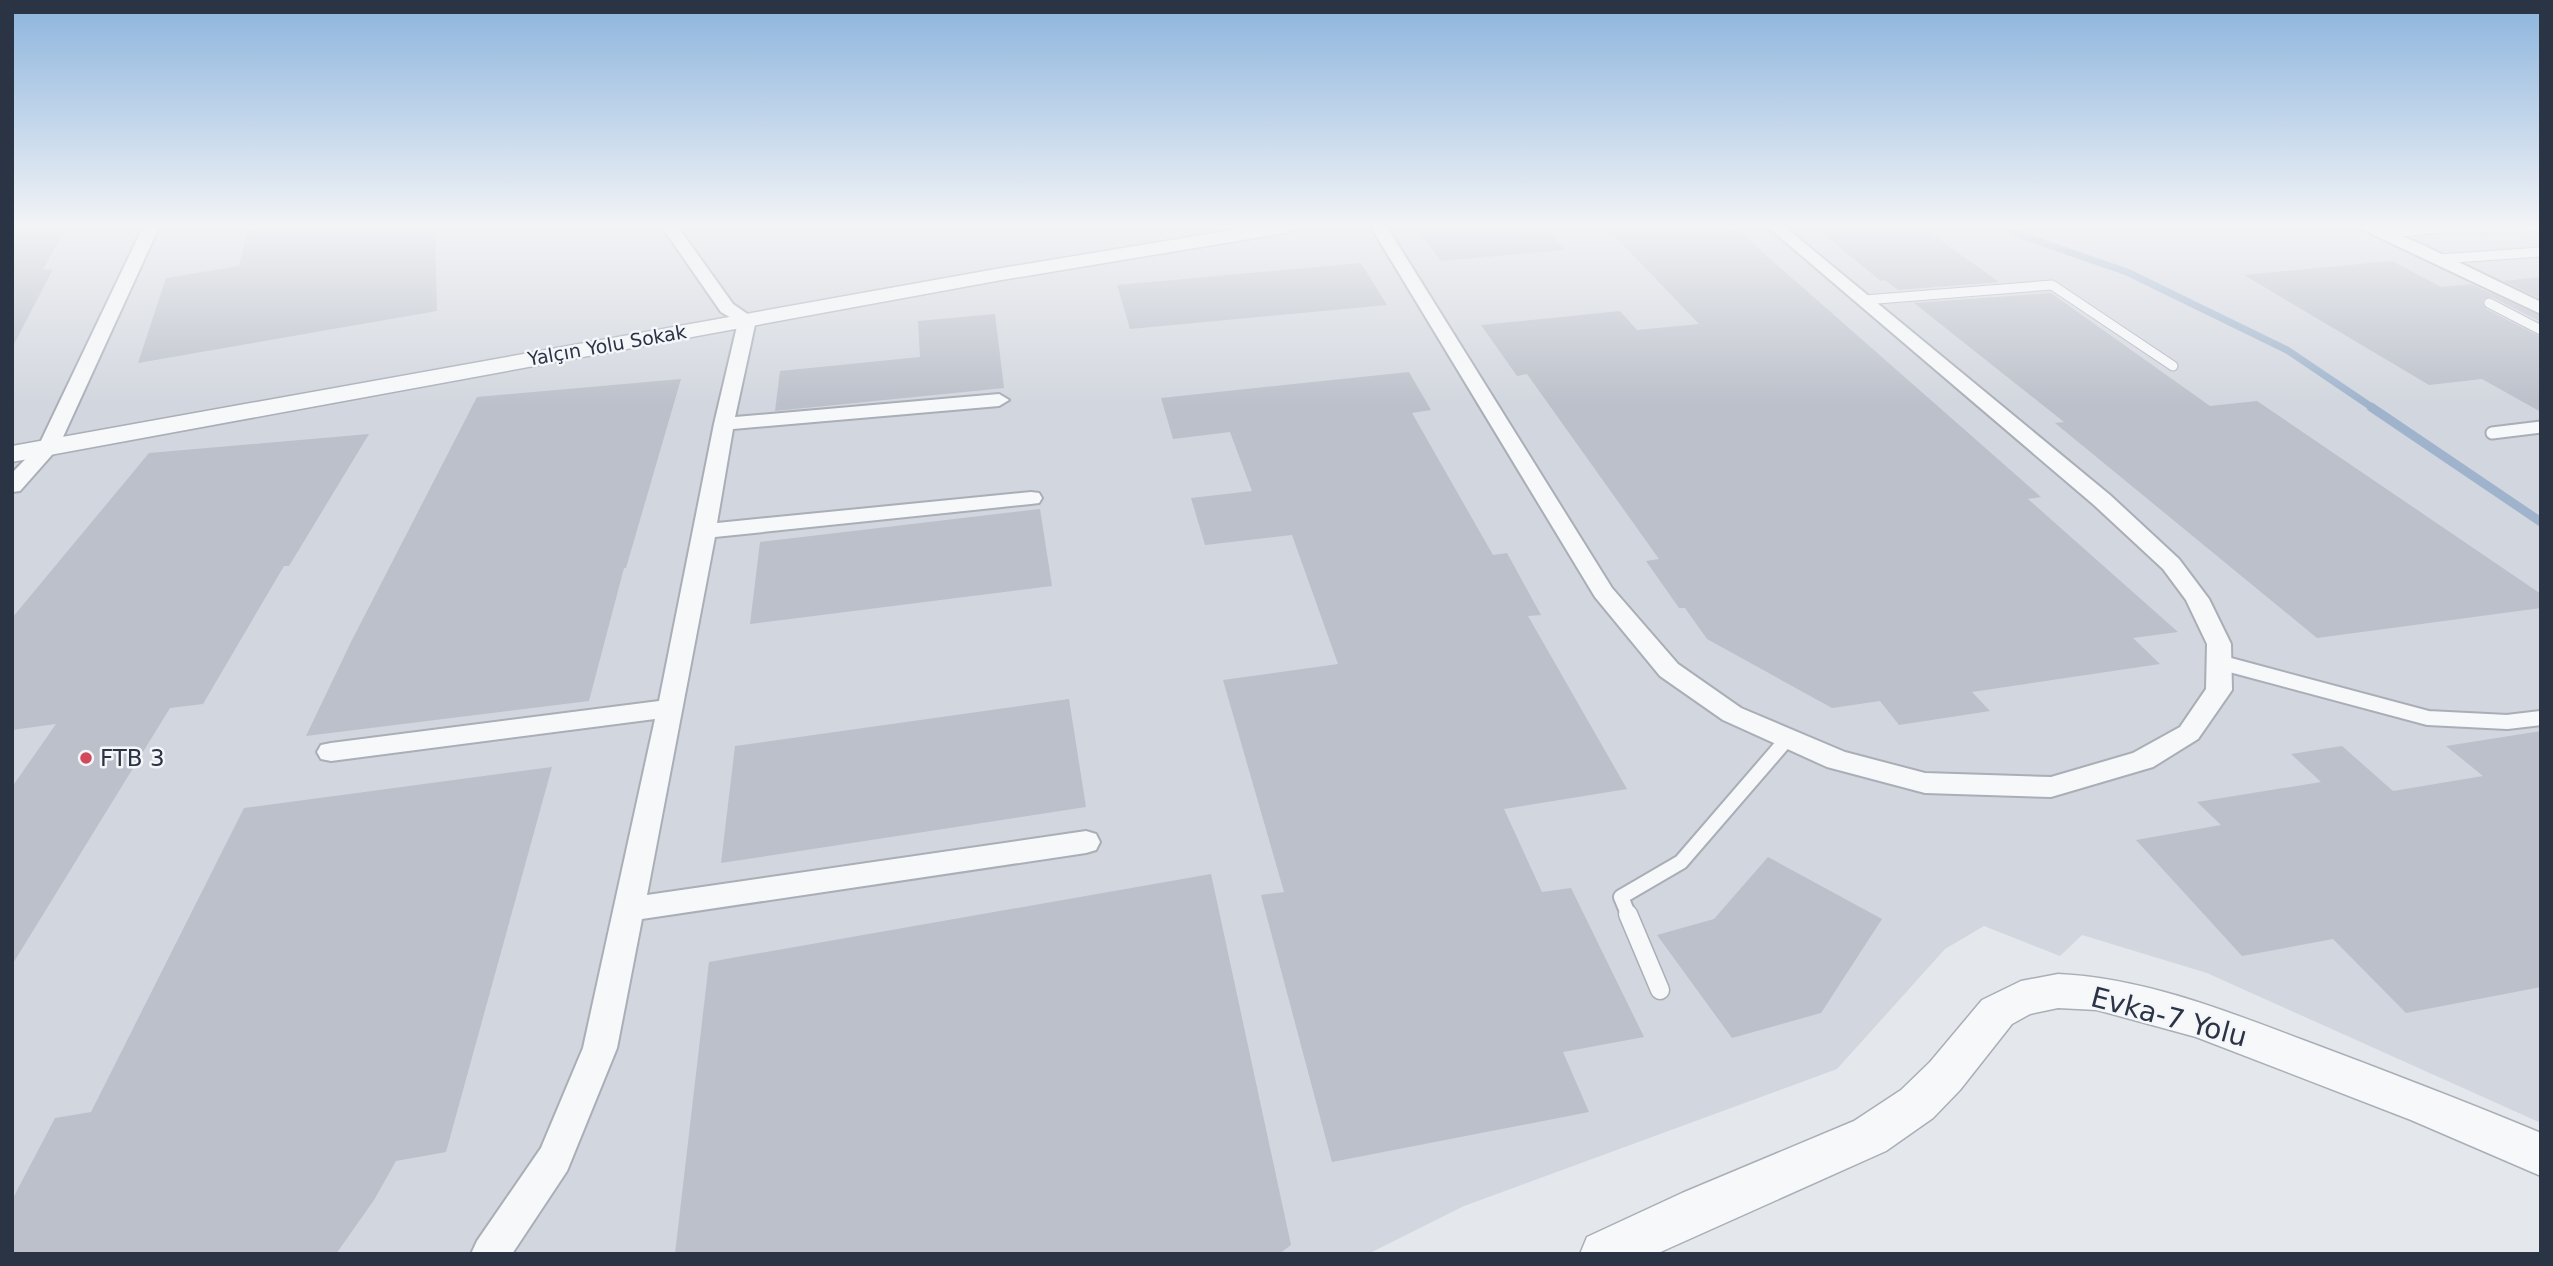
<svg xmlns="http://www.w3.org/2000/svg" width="2553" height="1266" font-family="'DejaVu Sans',sans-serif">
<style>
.built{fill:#d2d6de}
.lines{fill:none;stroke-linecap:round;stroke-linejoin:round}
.stream-far1{stroke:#9fb4cc;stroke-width:7}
.stream{stroke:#9fb4cc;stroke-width:9}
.building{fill:#bbc0ca}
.service-far3-casing{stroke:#a9aeb7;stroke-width:11}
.service-far2-casing{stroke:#a9aeb7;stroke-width:15}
.service-far1-casing{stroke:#a9aeb7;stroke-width:18}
.service-casing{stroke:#a9aeb7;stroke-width:21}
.minor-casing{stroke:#a9aeb7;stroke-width:4}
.tertiary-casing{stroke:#a9aeb7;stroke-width:3}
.service-far3{stroke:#f7f8fa;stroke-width:9}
.service-far2{stroke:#f7f8fa;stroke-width:11}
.service-far1{stroke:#f7f8fa;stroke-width:14}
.service{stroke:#f7f8fa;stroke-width:18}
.minor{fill:#f7f8fa;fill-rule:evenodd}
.tertiary{fill:#f7f8fa;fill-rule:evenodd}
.poi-dot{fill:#d1495b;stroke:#f4f6f9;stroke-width:2.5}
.labels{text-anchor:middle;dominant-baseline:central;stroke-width:5;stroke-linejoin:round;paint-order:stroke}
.far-street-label{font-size:19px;fill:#2b3445;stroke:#f4f6f9}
.poi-label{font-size:23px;fill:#2b3445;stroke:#f4f6f9;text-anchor:start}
.near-street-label{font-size:28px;fill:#2b3445;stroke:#f4f6f9}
</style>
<rect width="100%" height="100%" fill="#e4e7ec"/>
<path class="built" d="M12,227H2541V1123L2207,973L2082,935L2060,956L1984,926L1945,949L1837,1069L1464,1206L1368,1254H12Z"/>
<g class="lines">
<path class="stream-far1" d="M2005,227L2020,235L2127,272L2287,350L2373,408"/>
<path class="stream" d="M2371,407L2541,522"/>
</g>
<path class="building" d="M12,227H66L43,270L53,269L12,348Z
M248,227H435L437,311L138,363L166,278L239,266Z
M1416,227H1544L1565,250L1441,261Z
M1606,227H1734L2041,497L2028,499L2178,632L2133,638L2160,664L1972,692L1990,711L1899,725L1880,701L1832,708L1707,639L1685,608H1679L1646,561L1659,559L1527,374L1517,376L1481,325L1620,311L1637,330L1699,324Z
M1814,227H1922L1999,282L1898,290L1885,280L1881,281Z
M2392,261L2441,287L2471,284L2541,316V322L2492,297L2483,300L2486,309L2541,337V412L2482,379L2429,385L2244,275Z
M1361,263L1387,305L1130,329L1117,285Z
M2541,277V299L2503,281Z
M2051,293L2210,406L2257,401L2541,594V608L2317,638L2055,423L2064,422L1914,303Z
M995,314L1004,388L775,411L780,371L920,357L918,321Z
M1409,372L1431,410L1412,413L1493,555L1507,553L1541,615L1528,616L1627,789L1504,809L1542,892L1571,888L1644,1037L1563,1052L1589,1112L1332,1162L1261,895L1284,892L1223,680L1338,664L1292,535L1205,545L1191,498L1252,491L1230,432L1173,439L1161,398Z
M681,379L626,568H624L589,701L306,736L351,642L477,397Z
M369,434L289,566H284L203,704L170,708L12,965V787L56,724L12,730V618L149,453Z
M1040,509L1052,586L750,624L760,542Z
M1069,699L1086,807L721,863L735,746Z
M2541,731V987L2406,1013L2333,939L2242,956L2136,840L2221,825L2197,802L2321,782L2291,754L2342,746L2393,791L2483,776L2446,746Z
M552,767L446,1152L396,1161L374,1200L336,1254H12V1200L55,1118L91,1112L244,808Z
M1768,857L1882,919L1821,1013L1732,1038L1657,935L1714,919Z
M1211,874L1291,1245L1279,1254H675L709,962Z"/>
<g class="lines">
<defs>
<path id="service-far3" d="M2382,234L2440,228L2541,227
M2439,259L2541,252
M1865,300L2052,285L2173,366
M2489,303L2541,330"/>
<path id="service-far2" d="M2492,433L2541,427"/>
<path id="service-far1" d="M2219,662L2428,718L2507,722L2541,718
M1629,916L1621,897L1681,862L1788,738"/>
<path id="service" d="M1628,914L1660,990"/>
<path id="minor" d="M143,227H159L58,448L20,491L12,492V473L39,445Z
M662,227H678L733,304L756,320L735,417L999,394L1009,400L999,406L733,429L717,523L1031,492L1039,493L1042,498L1039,503L1031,504L715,537L647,895L1086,831L1096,834L1100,842L1096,850L1086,853L642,919L617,1048L567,1171L512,1254H471L477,1241L541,1148L583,1048L655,719L331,761L321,759L317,752L321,745L331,743L659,701L714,424L738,322L721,312Z
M1371,227H1387L1612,588L1678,664L1741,708L1845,752L1925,773L2051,777L2133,753L2180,727L2206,689L2207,644L2186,600L2163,569L2094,505L1768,227H1785L2110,495L2179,559L2209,599L2231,644L2232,690L2198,739L2153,767L2051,797L1925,793L1827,767L1723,720L1660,676L1595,597Z
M2357,227H2378L2421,244L2541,302V314Z"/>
<path id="tertiary" d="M1250,227H1295L1292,231L1285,233L996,281L12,462V446L996,269Z
M2058,974C2143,978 2224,1010 2303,1040C2383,1070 2462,1100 2541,1133V1176L2411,1120L2196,1037L2097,1010L2058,1008L2030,1014L2012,1024L1960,1090L1933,1118L1886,1151L1656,1254H1580L1587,1237L1682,1193L1854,1121L1901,1090L1930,1062L1982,1000L2021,981Z"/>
</defs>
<use href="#service-far3" class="service-far3-casing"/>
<use href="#service-far2" class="service-far2-casing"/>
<use href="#service-far1" class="service-far1-casing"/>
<use href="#service" class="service-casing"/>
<use href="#minor" class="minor-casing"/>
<use href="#tertiary" class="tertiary-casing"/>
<use href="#service-far3" class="service-far3"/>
<use href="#service-far2" class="service-far2"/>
<use href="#service-far1" class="service-far1"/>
<use href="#service" class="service"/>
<use href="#minor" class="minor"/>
<use href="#tertiary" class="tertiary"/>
</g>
<linearGradient id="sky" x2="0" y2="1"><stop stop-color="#8bb4dd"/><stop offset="0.56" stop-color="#f3f4f6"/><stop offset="1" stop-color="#f3f4f6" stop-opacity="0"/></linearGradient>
<rect width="2553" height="404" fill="url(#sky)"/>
<circle class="poi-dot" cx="86" cy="758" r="7"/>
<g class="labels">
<g class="far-street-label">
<text transform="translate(607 345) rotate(-10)">Yalçın Yolu Sokak</text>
</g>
<g class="poi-label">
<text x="100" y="758">FTB 3</text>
</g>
<g class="near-street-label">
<text transform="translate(2169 1017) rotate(15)">Evka-7 Yolu</text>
</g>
</g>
<rect width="2553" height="1266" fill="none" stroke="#2b3445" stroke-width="28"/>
</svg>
